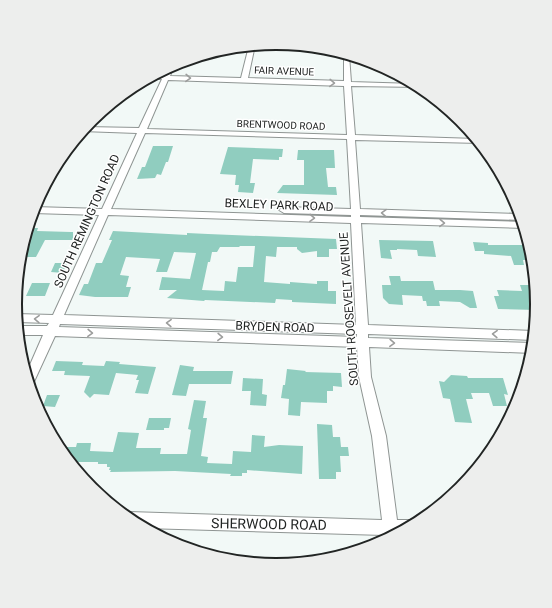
<svg xmlns="http://www.w3.org/2000/svg" width="552" height="608" font-family="Roboto,sans-serif">
<style>
.built{fill:#e0f0ec}
.building{fill:#90cdbf;fill-rule:evenodd}
.lines{fill:none;stroke-linecap:round;stroke-linejoin:round}
.street-casing{stroke:#8f9593;stroke-width:2}
.street{fill:#fff;fill-rule:evenodd}
.oneway{stroke:#9c9d9c}
.labels{text-anchor:middle;dominant-baseline:central;stroke-width:3;stroke-linejoin:round;paint-order:stroke}
.far-street-label{font-size:10px;fill:#222524;stroke:#fff}
.street-label{font-size:12px;fill:#222524;stroke:#fff}
.near-street-label{font-size:14px;fill:#222524;stroke:#fff}
.rim{fill:none;stroke:#222524;stroke-width:2}
</style>
<rect width="100%" height="100%" fill="#f2f9f7"/>
<path class="built" d="M246,46L244,54L209,53L225,48Z"/>
<path class="building" d="M153,146H173L168,162H166L161,175L157,174L155,178L137,179L142,167H145Z
M228,147L283,149L282,157H279V160L253,159L250,183H255L253,193L238,192L239,185H235L236,175L220,174Z
M298,150H334L335,168H326L328,187H336L337,195L277,193L283,185H304V160H297Z
M28,228H38L37,231L71,232H73V240H45L36,257H20Z
M113,231L187,235V233L208,234L336,239L337,249H329V257H317V251L302,253L297,249V247H277L276,257L266,256L264,282L290,284V282L317,284V281H328V291H336V304L292,302V300L276,299L275,303L205,300L204,301L167,298L177,290H159L162,277L190,279L196,253L174,252L167,272H156L160,259L126,257L120,275L129,276L126,287H131L128,297H95L79,295L84,284H88L96,263H102L112,240H109ZM240,246H255L253,267H238L236,282L225,281L224,291L202,290L208,262H210L212,252H217L220,247H239Z
M379,240L433,241L436,257L418,256L417,250L397,249V250H390L392,259L381,258Z
M473,242L488,243V245H530L533,260H523L524,265H514L511,256L484,254V251H475Z
M55,263H67L63,273L51,272Z
M389,276H400L401,281H433L435,290H460L473,291L477,308H470L460,302L439,301L440,306H427L426,301H423L422,296L402,295L403,305L389,304L383,298L382,285H391Z
M32,283H50L45,296H26Z
M520,285H535L536,310L498,309L494,296H499L497,290L522,291Z
M56,361L83,362L82,365L104,366L106,361L120,362L119,364L156,367L148,394L135,393L139,380H136L138,375L116,373L109,395L94,394L90,398L84,392L90,376L64,375L65,371H52Z
M180,365L194,367L193,371H233L231,384H189L186,396L172,395Z
M287,369L306,371L305,372L341,373L342,387L333,386V391H327V403L301,402L300,416L288,415L289,399L281,398L283,385H285Z
M451,375L467,376L468,378H503L508,395L504,394L507,406H493L489,393H471L473,399H466L472,423L455,422L450,399L443,398L439,381L444,382Z
M243,378L263,379L262,394L267,395L266,406L250,405L251,391H242Z
M47,395H60L55,407L43,406Z
M194,400L206,401L203,418H207L201,456L208,457L207,463L232,464L233,451L251,452L252,435L265,436L264,447L279,445L303,446L302,474L247,470V473H242V476H230L231,474L175,471L110,472L111,470H109L110,467H107V464H98V462H77L75,469L58,447H76L77,443H91L90,451L113,452L118,432L139,433L136,448H161L160,454H187L191,430L188,429Z
M149,418H171L169,428H164V430H146Z
M317,424L332,425L333,437H340L341,447H348L349,456H340L341,472H336V479H319Z"/>
<g class="lines">
<defs>
<path id="street" d="M255,45L248,78L344,81V53L349,55L351,82L415,84L421,87L351,86L355,135L476,139L480,143L355,140L360,209L520,214L522,220L360,215V217L523,222L524,228L361,223L368,325L534,331L533,340L368,334V338L533,343L532,353L369,347L371,377L386,436L397,520H409L415,524L386,540L384,535L144,528L124,515L129,512L382,520L372,436L359,377L357,347L55,336L32,386L30,387L26,374L43,335H18L17,326H47L49,323L17,322L16,314L53,315L99,215L33,213L34,207L102,209L137,133L82,131L85,127L139,128L162,79L147,78L153,75H164L167,70L172,71L170,76L241,78L249,46ZM168,80L344,86L347,135L147,129ZM145,133L347,139L351,209L284,207L279,210L284,213L351,215V217L111,209ZM108,215L351,223L356,325L64,315ZM60,324L357,334V337L59,327Z"/>
</defs>
<use href="#street" class="street-casing"/>
<use href="#street" class="street"/>
</g>
<defs><path id="oneway-chevron" d="M-2-3.5L2.5 0L-2 3.5" fill="none" stroke-width="1.6" stroke-linecap="round" stroke-linejoin="round"/></defs>
<g class="oneway">
<use href="#oneway-chevron" transform="translate(188 78) rotate(2)"/>
<use href="#oneway-chevron" transform="translate(332 83) rotate(2)"/>
<use href="#oneway-chevron" transform="translate(384 213) rotate(-178)"/>
<use href="#oneway-chevron" transform="translate(312 218) rotate(2)"/>
<use href="#oneway-chevron" transform="translate(442 223) rotate(2)"/>
<use href="#oneway-chevron" transform="translate(37 319) rotate(-178)"/>
<use href="#oneway-chevron" transform="translate(169 323) rotate(-178)"/>
<use href="#oneway-chevron" transform="translate(90 333) rotate(2)"/>
<use href="#oneway-chevron" transform="translate(495 334) rotate(-178)"/>
<use href="#oneway-chevron" transform="translate(220 337) rotate(2)"/>
<use href="#oneway-chevron" transform="translate(392 343) rotate(2)"/>
</g>
<g class="labels">
<g class="far-street-label">
<text transform="translate(284 71) rotate(2)">FAIR AVENUE</text>
<text transform="translate(281 125) rotate(2)">BRENTWOOD ROAD</text>
</g>
<g class="street-label">
<text transform="translate(279 205) rotate(2)">BEXLEY PARK ROAD</text>
<text transform="translate(87 221) rotate(-66)">SOUTH REMINGTON ROAD</text>
<text transform="translate(349 309) rotate(-94)">SOUTH ROOSEVELT AVENUE</text>
<text transform="translate(275 327) rotate(2)">BRYDEN ROAD</text>
</g>
<g class="near-street-label">
<text transform="translate(269 524) rotate(1)">SHERWOOD ROAD</text>
</g>
</g>
<path d="M0 0H552V608H0ZM22 304a254 254 0 1 1 508 0a254 254 0 1 1-508 0Z" fill="#edeeed" fill-rule="evenodd"/>
<path class="rim" d="M22 304a254 254 0 1 1 508 0a254 254 0 1 1-508 0Z"/>
</svg>
